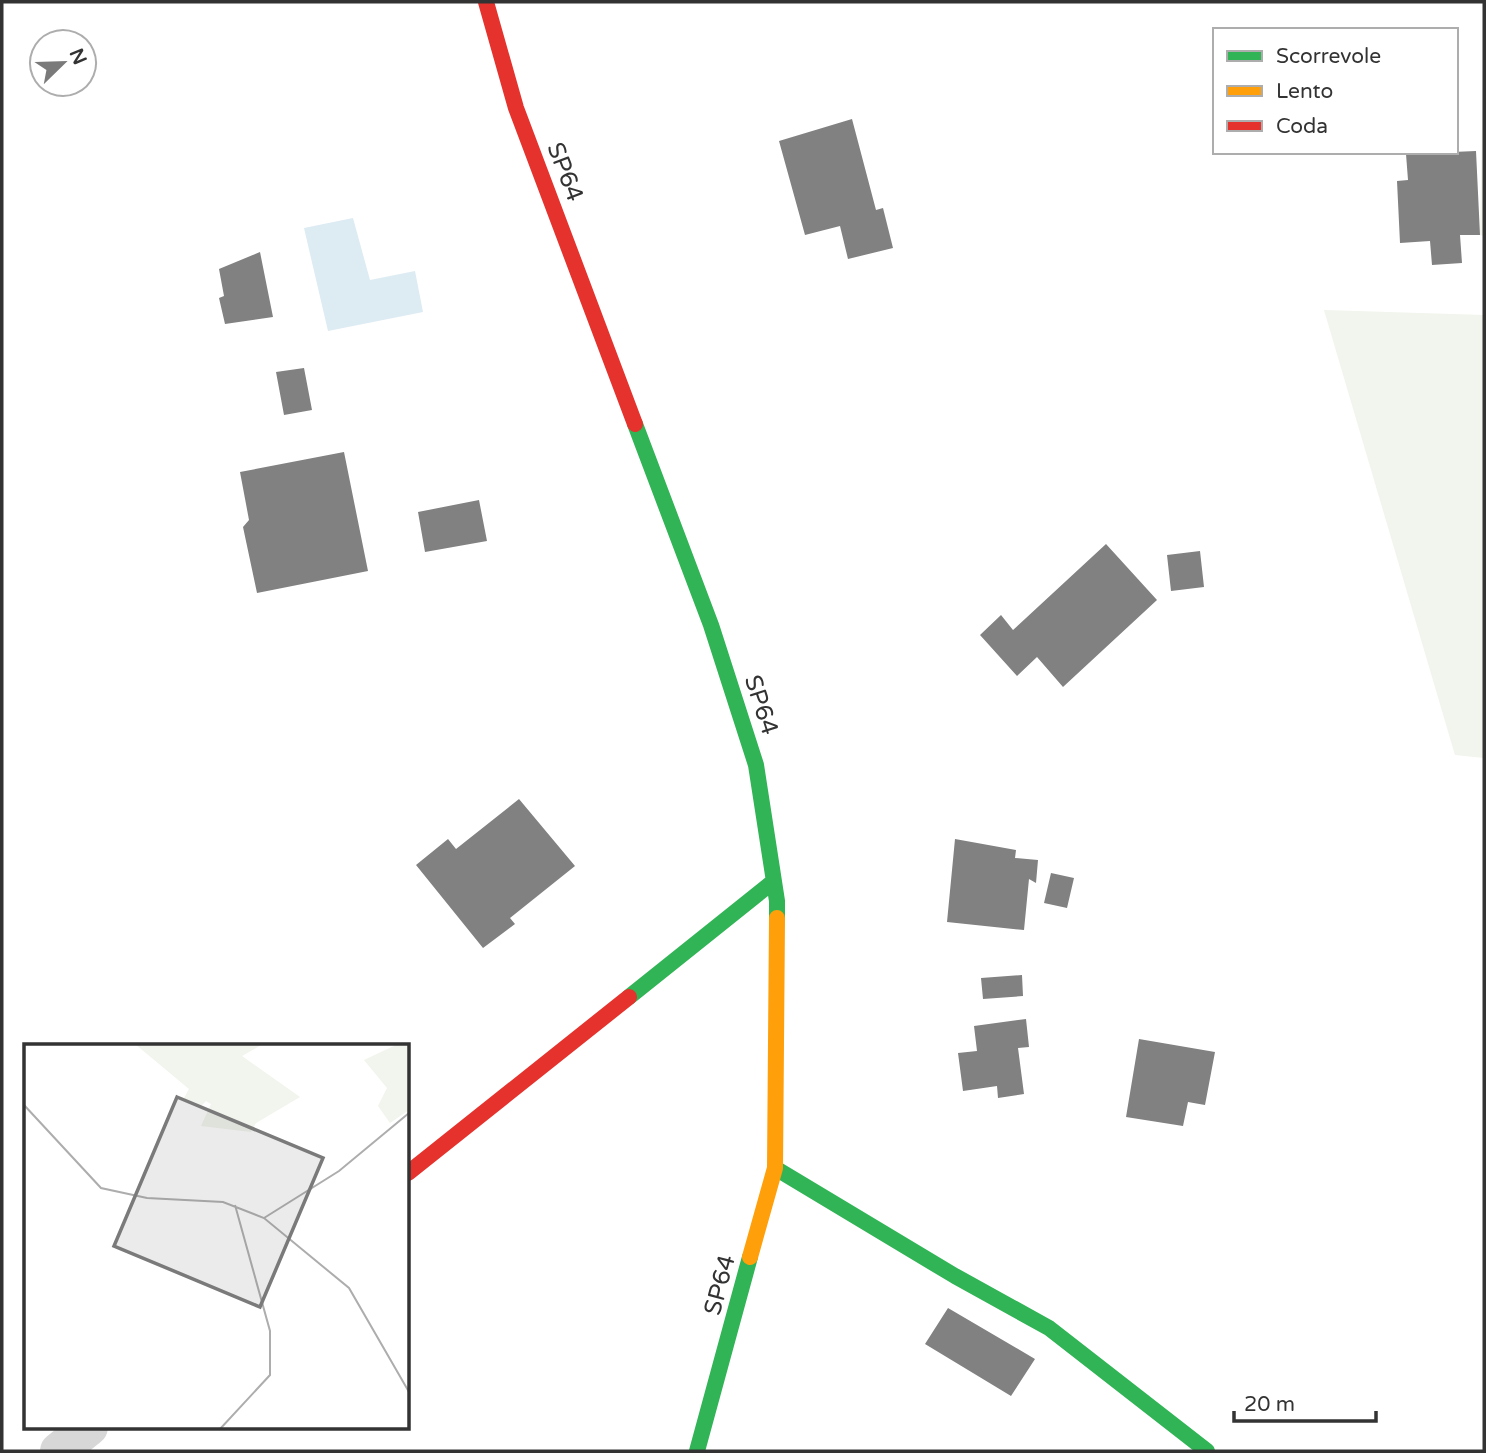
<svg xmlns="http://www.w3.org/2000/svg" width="1486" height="1453" font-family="'Varela Round',sans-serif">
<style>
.green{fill:#f1f5ed}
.water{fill:#ddebf3}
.building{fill:#818181}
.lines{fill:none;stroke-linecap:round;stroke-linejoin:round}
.street{stroke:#d7d7d7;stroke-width:38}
.fast{stroke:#30b455;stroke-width:16}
.slow{stroke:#ff9f0a;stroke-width:16}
.jam{stroke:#e5322d;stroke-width:16}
.labels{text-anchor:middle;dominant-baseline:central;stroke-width:7;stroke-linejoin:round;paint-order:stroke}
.street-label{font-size:24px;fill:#333;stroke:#fff}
.inset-road{fill:none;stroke:#adadad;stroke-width:2}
.view{fill:#7a7a7a;fill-opacity:0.15;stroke:#7a7a7a;stroke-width:3.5}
.inset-edge{fill:none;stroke:#333;stroke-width:3.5}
</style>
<rect width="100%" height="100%" fill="#fff"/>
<path class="green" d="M1483,64H1484V236L1480,235Z
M1324,310L1484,315V758L1455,755Z"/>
<path class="water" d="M353,218L370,280L415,271L423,312L328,331L304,228Z"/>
<path class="building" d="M852,119L876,210L883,208L893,248L848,259L840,226L805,235L779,141Z
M1476,151L1480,235H1460L1462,263L1432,265L1430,241L1400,243L1397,181L1408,180L1406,154Z
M260,252L273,317L225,324L219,298L224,296L219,269Z
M304,368L312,410L284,415L276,372Z
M344,452L368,571L257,593L243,527L249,520L240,472Z
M479,500L487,541L425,552L418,512Z
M1106,544L1157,600L1063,687L1037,657L1017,676L980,635L1001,615L1013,630Z
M1200,551L1204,587L1171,591L1167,555Z
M519,799L575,866L510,918L515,924L483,948L416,865L448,839L456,849Z
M955,839L1016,850L1015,858L1038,860L1036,883L1029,879L1024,930L947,922Z
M1051,873L1074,878L1067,908L1044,903Z
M1022,975L1023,996L983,999L981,978Z
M1026,1019L1029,1047L1018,1048L1024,1094L998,1098L997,1086L963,1091L958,1053L977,1051L974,1026Z
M1139,1039L1215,1052L1205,1105L1188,1102L1183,1126L1126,1117Z
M948,1308L1035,1359L1011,1396L925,1344Z"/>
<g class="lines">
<path class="street" d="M59,1451L89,1427"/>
<path class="fast" d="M635,424L711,625L756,765L777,901V918
M629,997L774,881
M775,1168L955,1276L1049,1328L1207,1451
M697,1451L750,1257"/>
<path class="slow" d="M750,1257L775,1168L777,918"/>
<path class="jam" d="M486,2L516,108L635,424
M408,1173L629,997"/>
</g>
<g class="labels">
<g class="street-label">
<text transform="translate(565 172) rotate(69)">SP64</text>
<text transform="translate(761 705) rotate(72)">SP64</text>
<text transform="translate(720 1285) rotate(-75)">SP64</text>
</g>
</g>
<g transform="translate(24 1044)">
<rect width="385" height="385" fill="#fff"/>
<path d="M111,0H239L218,12L276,53L232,79L227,88L177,82L187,60L182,57L176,63L159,56L165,45ZM374,0H385V66L366,79L354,62L363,44L340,16Z" fill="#f1f5ed"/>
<path class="inset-road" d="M0,61L77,144L123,154L199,158L240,174L325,244L385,348M240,174L315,127L385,69M196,385L246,331V287L211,161"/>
<path class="view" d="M153,53L299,114L236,263L90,202Z"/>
<rect width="385" height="385" class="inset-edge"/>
</g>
<rect width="1486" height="1453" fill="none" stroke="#333333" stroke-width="7"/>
<rect x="1213" y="28" width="245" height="126" fill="#ffffff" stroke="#adadad" stroke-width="2"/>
<rect x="1227" y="51" width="35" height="10" fill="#30b455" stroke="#adadad" stroke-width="2"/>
<text x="1276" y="63" font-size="21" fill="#333333">Scorrevole</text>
<rect x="1227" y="86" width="35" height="10" fill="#ff9f0a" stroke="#adadad" stroke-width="2"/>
<text x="1276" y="98" font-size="21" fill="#333333">Lento</text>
<rect x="1227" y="121" width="35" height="10" fill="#e5322d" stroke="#adadad" stroke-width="2"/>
<text x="1276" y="133" font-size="21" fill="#333333">Coda</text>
<g transform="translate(63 63) rotate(67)"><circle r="33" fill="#ffffff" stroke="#adadad" stroke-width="2"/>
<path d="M0-5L12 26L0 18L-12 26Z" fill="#7a7a7a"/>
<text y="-10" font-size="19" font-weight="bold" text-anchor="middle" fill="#333333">N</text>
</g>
<path d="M1234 1411v10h142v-10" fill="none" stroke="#333333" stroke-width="3.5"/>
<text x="1244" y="1411" font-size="21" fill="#333333" stroke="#ffffff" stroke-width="5" paint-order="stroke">20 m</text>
</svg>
